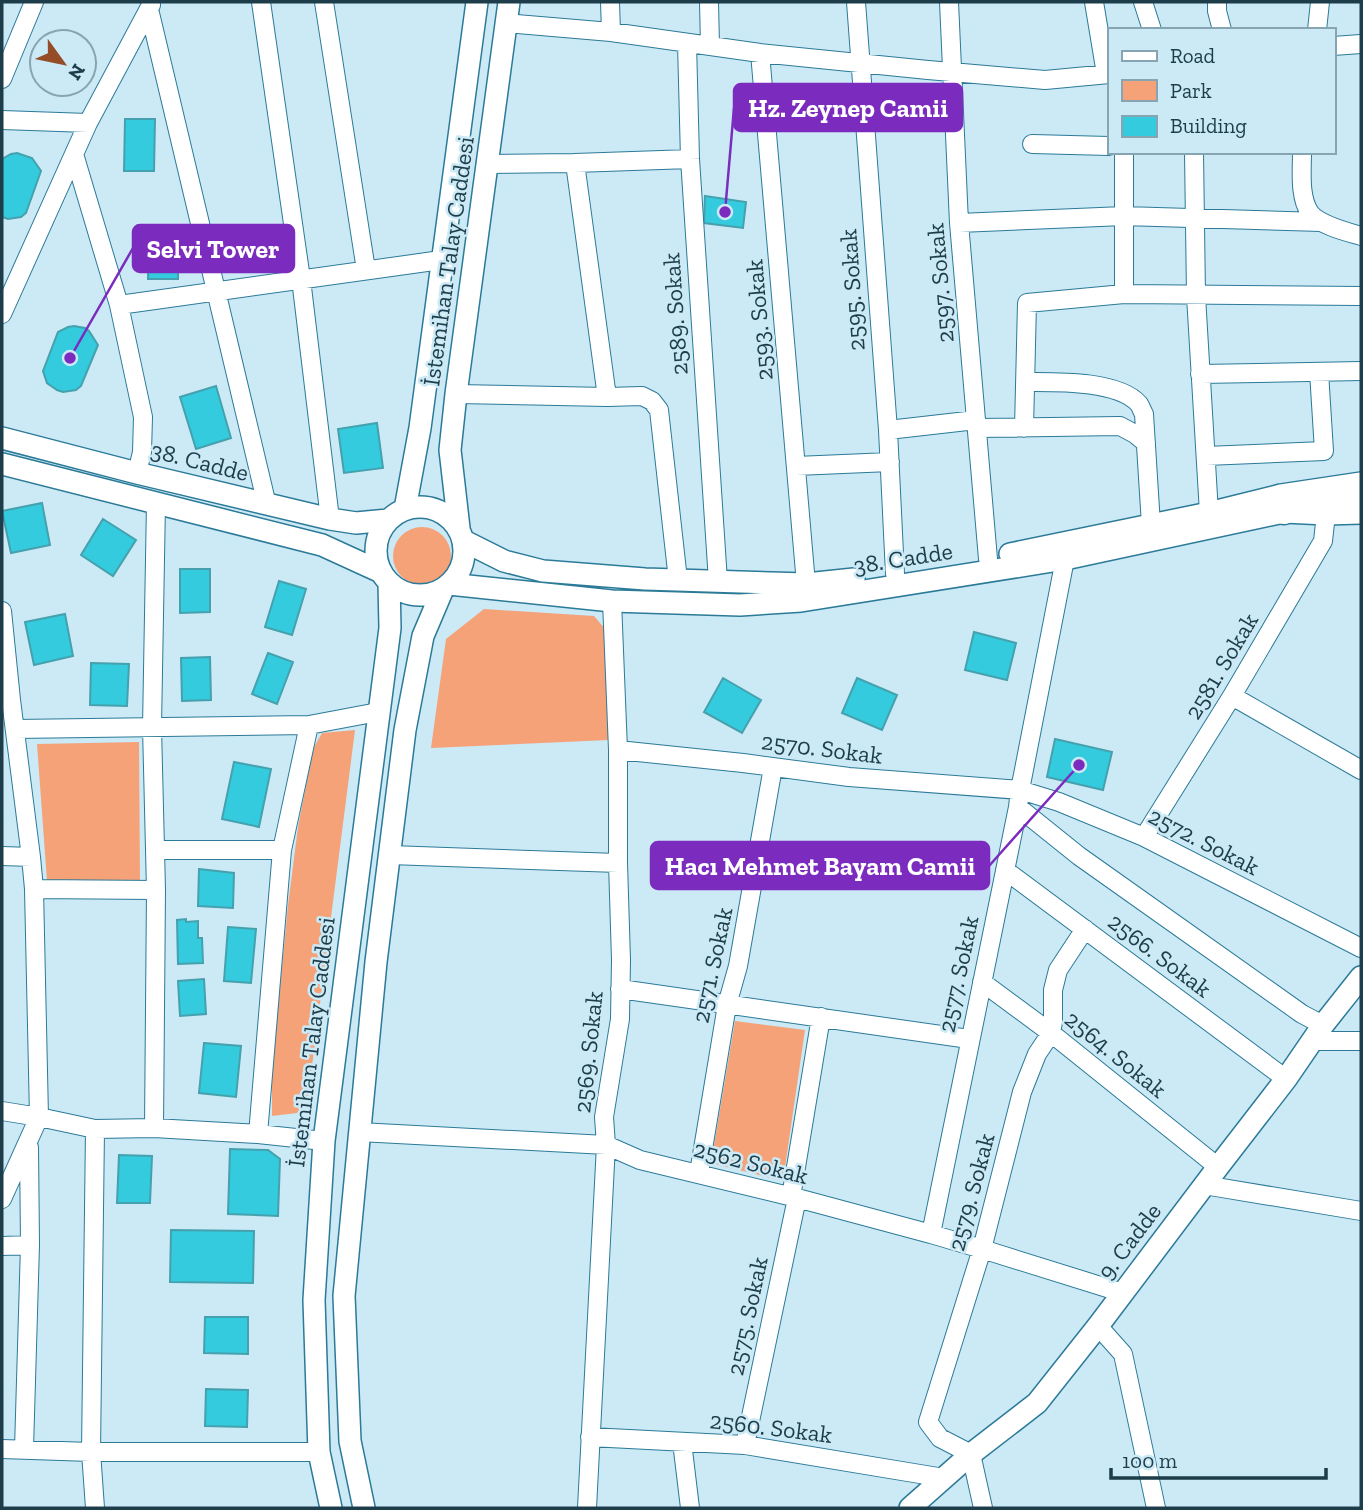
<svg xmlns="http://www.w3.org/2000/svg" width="1363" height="1510" font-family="'Zilla Slab',serif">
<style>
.green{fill:#f5a279}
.building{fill:#33cbdd;stroke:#45a1ad;stroke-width:2}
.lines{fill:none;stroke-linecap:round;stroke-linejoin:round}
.minor-casing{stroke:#2b7a98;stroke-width:20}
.tertiary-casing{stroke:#2b7a98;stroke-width:24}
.secondary-casing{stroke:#2b7a98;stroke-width:27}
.minor{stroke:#fff;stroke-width:18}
.tertiary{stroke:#fff;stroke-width:21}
.secondary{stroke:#fff;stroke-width:24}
.labels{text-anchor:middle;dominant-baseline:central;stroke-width:5;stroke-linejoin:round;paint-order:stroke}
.street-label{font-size:24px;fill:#1d3d4a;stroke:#cce9f6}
.leader{fill:none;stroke:#7b2cbf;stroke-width:2.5}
.callout-dot{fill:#7b2cbf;stroke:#cce9f6;stroke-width:2.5}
.callout{fill:#7b2cbf;stroke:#7b2cbf;stroke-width:2.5}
.callout-label{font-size:26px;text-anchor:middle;font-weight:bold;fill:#fff}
</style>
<rect width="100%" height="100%" fill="#cce9f6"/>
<path class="green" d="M393 556a29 29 0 1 1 58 0a29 29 0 1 1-58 0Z
M484,609L594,616L606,630L609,740L431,748L446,639Z
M355,730L307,1105L297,1113L272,1116V1070L288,905L298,827L313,749L322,733Z
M139,742L140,882L47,881L37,744Z
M735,1021L805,1030L783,1181L711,1163Z"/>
<path class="building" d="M125,119H155L154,171H124Z
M17,153L32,158L41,171L26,213L21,217L8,219L2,217V159L11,154Z
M705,196L746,202L743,228L704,223Z
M149,227L179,228L178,279H148Z
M74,326L85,328L89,331L98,345L81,386L76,390L63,392L57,390L47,383L43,371L58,332L68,327Z
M216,386L231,438L196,449L180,397Z
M377,423L383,468L344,473L338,429Z
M42,503L50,545L11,553L2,511Z
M103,519L136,540L113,576L81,555Z
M180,569H210V612L180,613Z
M279,581L306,589L292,635L265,627Z
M65,614L73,656L34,665L25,622Z
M974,632L1016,643L1007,680L965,670Z
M268,653L293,662L277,704L252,694Z
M210,657L211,700L182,701L181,658Z
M91,663L129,664L127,706L90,705Z
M723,678L761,700L742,733L704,712Z
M857,678L897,695L882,730L842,713Z
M1055,739L1112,752L1103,790L1047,777Z
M234,762L271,769L259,827L222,819Z
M199,869L234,873L233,908L198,906Z
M186,919V922L198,921V938H202L203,963L178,964L177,920Z
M228,927L256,929L251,983L224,981Z
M204,979L206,1014L180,1016L178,981Z
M204,1043L241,1046L236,1097L199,1093Z
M230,1149L268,1150L280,1159L278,1216L228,1214Z
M119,1155L152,1156L150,1203H117Z
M171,1230L254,1231L253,1283L170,1282Z
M205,1317H248V1354L204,1353Z
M206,1389L248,1390L247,1427L205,1426Z"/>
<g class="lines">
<defs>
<path id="minor" d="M261,2L301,279L330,519
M324,2L366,270
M610,2L611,32
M709,2L710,46
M856,2L888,430L895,574
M949,2L959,223L988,559
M1094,2L1106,74
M1143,2L1152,30
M1217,2V11L1222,30
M149,9L267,505
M506,23L611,32L760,53L928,70L1045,80L1109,74
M1317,30L1320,2
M687,43L690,159L718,581
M1333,46L1361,44
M760,53L806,584
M2,79L34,2
M2,120L88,123
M1032,144L1109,146
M1124,152V294
M1194,152L1196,296L1209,513
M1302,152C1302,171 1299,197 1310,213C1319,225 1347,232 1361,236
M74,154L119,305L143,417L142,452L137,473
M575,163L607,397
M488,164L575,163L690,159
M959,223L1124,216L1321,222
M119,305L441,260
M2,314L88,123L151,5
M1200,374L1361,371
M1025,382C1055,382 1118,380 1139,404C1141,407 1142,411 1144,414L1151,525
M456,394L607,397L642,396L652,401L659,410L678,580
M978,428L1120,426L1135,434L1146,443
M1024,428L1027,303L1124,294L1361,296
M888,430L976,420
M1206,456L1324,451L1319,372
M796,466L890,462
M2,611L11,700L31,857L34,889L39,1117L2,1111
M1232,696L1361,770
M15,729L309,725L378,712
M618,750L743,763L849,777L1020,790L1059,802L1144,837L1361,948
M1018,807L1079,856L1302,1014L1323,1025
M1144,837L1232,696L1323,541L1326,514
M155,850H282
M390,855L618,863
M2,856L31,857
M1005,870L1286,1079
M34,889L156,890
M982,982L1051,1033L1218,1167
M620,989L969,1039
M1314,1041H1361
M154,1128L156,890L152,727L156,503
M359,1132L606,1145L640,1160L797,1198L931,1234L982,1249L1123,1293
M258,1134L282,850L309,725
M699,1173L727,1005L738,966L773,767
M1204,1185L1361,1211
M791,1197L821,1017
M2,1199L39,1117L95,1129L154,1128L258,1134L324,1141
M931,1234L1018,807L1020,790L1065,559
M2,1246L30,1245
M1098,1326L1123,1354L1156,1508
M590,1437L745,1445L944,1478
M682,1442L690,1508
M745,1445L797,1198
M2,1449L91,1452H319
M24,1449L30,1245L29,1147
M95,1508L91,1452L95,1129
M587,1508L606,1145L604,1117L620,1019L621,960L618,863V750L612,601
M983,1508L971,1454L940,1438L928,1422L982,1249L1022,1092L1037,1054L1051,1033L1053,1022V990L1058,970L1085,929"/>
<path id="tertiary" d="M2,438L137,473L330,519L356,523L388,520
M2,464L322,545L381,572
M376 551a44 44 0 1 1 88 0a44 44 0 1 1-88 0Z
M405,509L420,428L477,2
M459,528L450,450L456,394L509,2
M464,541L504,561L543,571L645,579L806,584L854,579
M1010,554L1209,513L1281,495L1361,483
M449,584L612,601L740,605L801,601L1065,559L1284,512L1326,514L1361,513
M331,1508L319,1452L314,1300L324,1141L390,628L389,583
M364,1508L350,1441L344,1296L376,962L405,730L423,636L443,589
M910,1508L971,1454L1037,1403L1098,1326L1218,1167L1286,1079L1323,1025L1361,977"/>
<path id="secondary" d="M1284,512L1312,501L1361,498"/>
</defs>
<use href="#minor" class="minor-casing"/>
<use href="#tertiary" class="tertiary-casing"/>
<use href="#secondary" class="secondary-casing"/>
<use href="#minor" class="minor"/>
<use href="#tertiary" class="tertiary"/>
<use href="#secondary" class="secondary"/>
</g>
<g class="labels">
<g class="street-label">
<text transform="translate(448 261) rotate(-82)">İstemihan Talay Caddesi</text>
<text transform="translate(940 283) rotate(-95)">2597. Sokak</text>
<text transform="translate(852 290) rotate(-94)">2595. Sokak</text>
<text transform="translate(675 314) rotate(-94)">2589. Sokak</text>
<text transform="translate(759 320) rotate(-95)">2593. Sokak</text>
<text transform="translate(200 461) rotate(14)">38. Cadde</text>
<text transform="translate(903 558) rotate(-9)">38. Cadde</text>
<text transform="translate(1221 666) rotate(-59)">2581. Sokak</text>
<text transform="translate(822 748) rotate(7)">2570. Sokak</text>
<text transform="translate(1204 841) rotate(27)">2572. Sokak</text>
<text transform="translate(1160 955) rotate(37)">2566. Sokak</text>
<text transform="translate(712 965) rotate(-78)">2571. Sokak</text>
<text transform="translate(958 974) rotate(-78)">2577. Sokak</text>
<text transform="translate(311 1042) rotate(-83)">İstemihan Talay Caddesi</text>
<text transform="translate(588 1052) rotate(-84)">2569. Sokak</text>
<text transform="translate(1116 1054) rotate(39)">2564. Sokak</text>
<text transform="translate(751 1162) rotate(14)">2562 Sokak</text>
<text transform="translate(971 1192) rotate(-75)">2579. Sokak</text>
<text transform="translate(1129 1241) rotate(-53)">9. Cadde</text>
<text transform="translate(747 1316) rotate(-78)">2575. Sokak</text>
<text transform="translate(771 1427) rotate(7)">2560. Sokak</text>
</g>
</g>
<path class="leader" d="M725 212L734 108M70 358L133 248M1079 765L989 866"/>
<g class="callout-dot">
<circle cx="725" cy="212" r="7"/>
<circle cx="70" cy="358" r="7"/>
<circle cx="1079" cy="765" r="7"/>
</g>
<g class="callout">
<rect x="734" y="84" width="228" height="47" rx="7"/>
<rect x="133" y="225" width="161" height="47" rx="7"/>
<rect x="651" y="842" width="338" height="47" rx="7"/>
</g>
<g class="callout-label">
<text x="848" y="117">Hz. Zeynep Camii</text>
<text x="213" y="258">Selvi Tower</text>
<text x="820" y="875">Hacı Mehmet Bayam Camii</text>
</g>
<rect width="1363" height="1510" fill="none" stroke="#1d3d4a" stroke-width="7"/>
<rect x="1108" y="28" width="228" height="126" fill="#cce9f6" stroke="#86a4b1" stroke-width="2"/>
<rect x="1122" y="51" width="35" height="10" fill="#ffffff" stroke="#86a4b1" stroke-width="2"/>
<text x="1170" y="63" font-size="21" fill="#1d3d4a">Road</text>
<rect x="1122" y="80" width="35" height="21" fill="#f5a279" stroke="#86a4b1" stroke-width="2"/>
<text x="1170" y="98" font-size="21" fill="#1d3d4a">Park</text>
<rect x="1122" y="116" width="35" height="21" fill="#33cbdd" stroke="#86a4b1" stroke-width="2"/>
<text x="1170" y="133" font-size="21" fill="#1d3d4a">Building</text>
<g transform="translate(63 63) rotate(123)"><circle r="33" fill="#cce9f6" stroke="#86a4b1" stroke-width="2"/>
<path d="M0-5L12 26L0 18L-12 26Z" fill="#944d27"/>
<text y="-10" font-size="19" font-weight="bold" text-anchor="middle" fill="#1d3d4a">N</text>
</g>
<path d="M1111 1468v10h215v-10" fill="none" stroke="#1d3d4a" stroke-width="3.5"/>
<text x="1122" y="1468" font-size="21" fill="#1d3d4a" stroke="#cce9f6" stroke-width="5" paint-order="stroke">100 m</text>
</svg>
